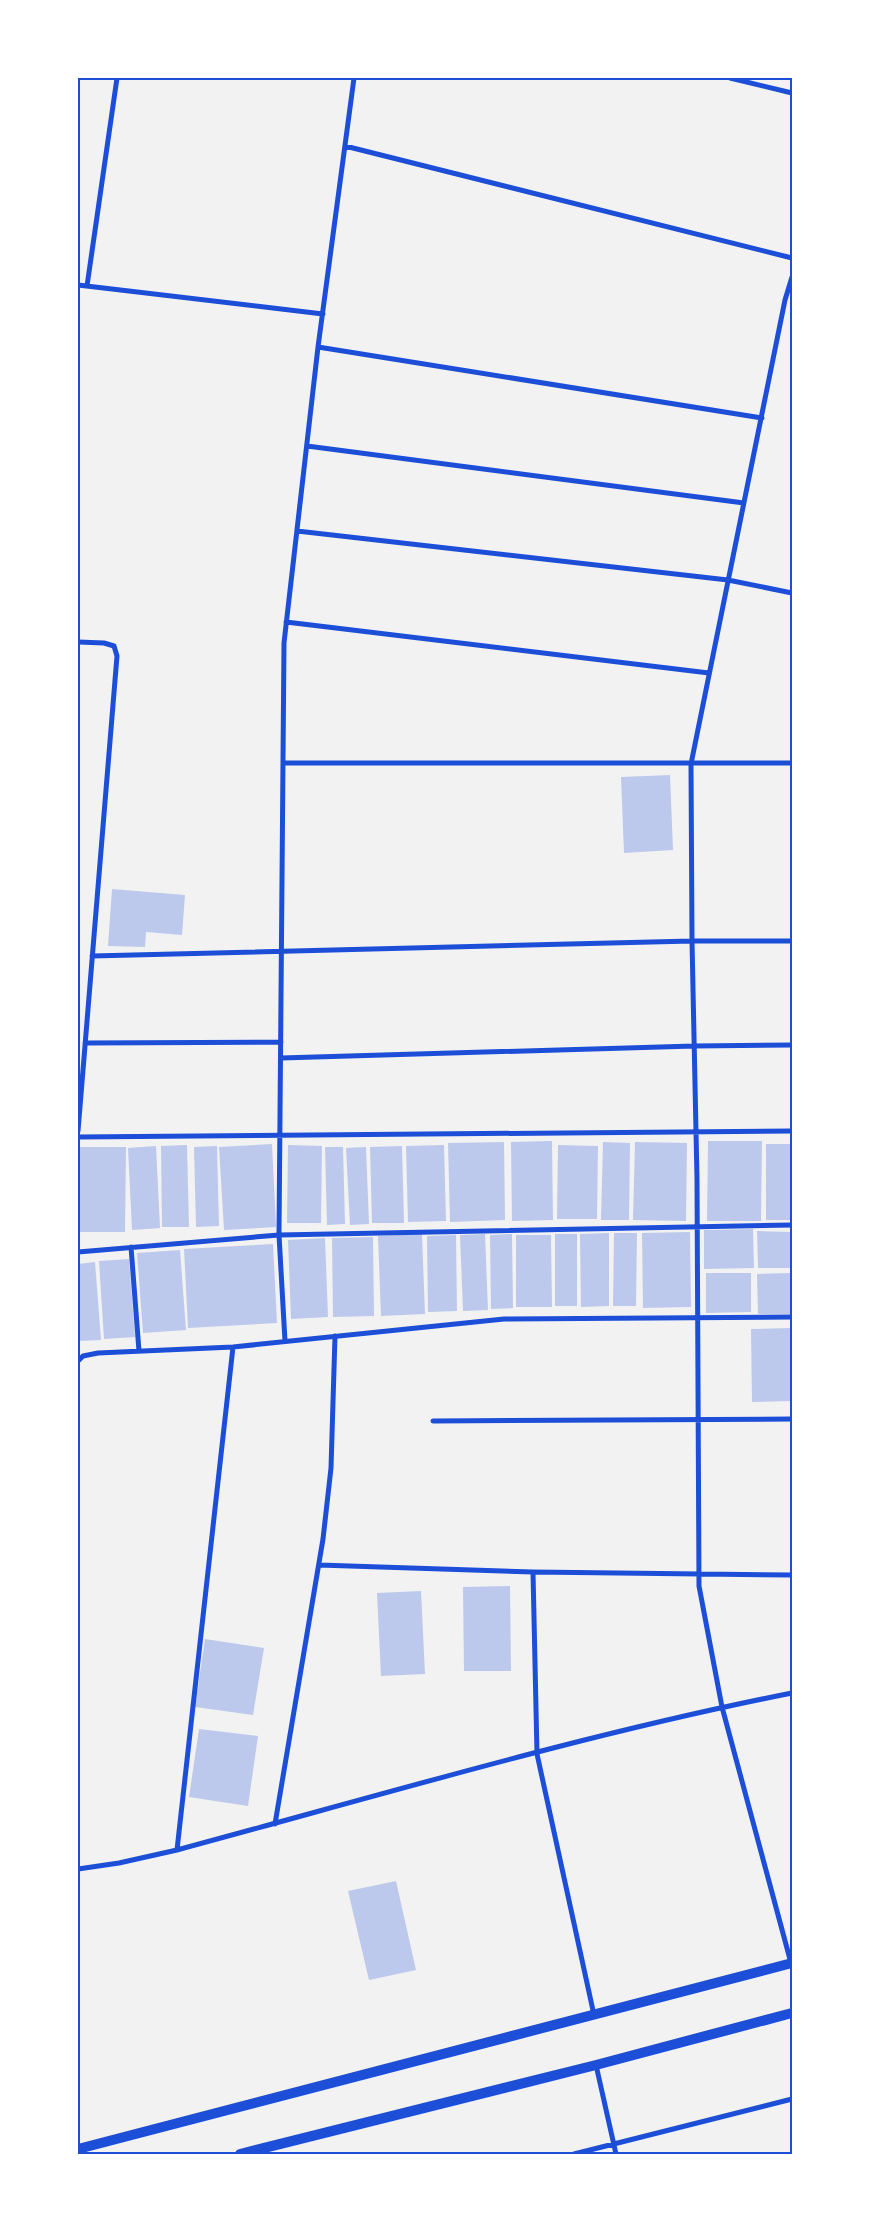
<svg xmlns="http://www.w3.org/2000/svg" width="870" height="2232" font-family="'Exo 2',sans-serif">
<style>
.building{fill:#bdc9ec}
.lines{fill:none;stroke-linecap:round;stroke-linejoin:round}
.minor{stroke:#1d4ed8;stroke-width:5}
.secondary{stroke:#1d4ed8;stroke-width:10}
.neatline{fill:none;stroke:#1d4ed8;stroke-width:2}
</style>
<rect width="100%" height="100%" fill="#f2f2f2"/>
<path class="building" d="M670,775L673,850L624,853L621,777Z
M112,889L185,895L182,935L146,932L145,947L108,946Z
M552,1141L553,1220L512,1221L511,1142Z
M708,1141H762L761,1221H707Z
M504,1142L505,1220L450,1222L448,1143Z
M603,1142L630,1143L629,1220H601Z
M635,1142L687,1143L686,1221L633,1220Z
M272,1144L276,1227L224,1230L219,1147Z
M766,1144H792V1220H766Z
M187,1145L189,1227H162L161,1146Z
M288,1145L322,1146L321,1223H287Z
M444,1145L446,1221L408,1222L406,1146Z
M558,1145L598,1146L597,1219H557Z
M156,1146L160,1228L132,1230L128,1148Z
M217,1146L219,1226L196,1227L194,1147Z
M402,1146L404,1223H372L370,1147Z
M78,1147H126L125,1232H78Z
M325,1147H343L345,1224L327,1225Z
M366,1147L369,1224L350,1225L346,1148Z
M753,1229L754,1268L704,1269V1230Z
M757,1231L792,1232V1268H758Z
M690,1232L691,1307L643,1308L642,1233Z
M609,1233V1306L581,1307L580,1234Z
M614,1233H637L636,1306H613Z
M422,1234L425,1314L381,1316L378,1236Z
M485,1234L488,1310L463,1311L460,1235Z
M512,1234L513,1308L491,1309L490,1235Z
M555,1234H577V1306H555Z
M456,1235L457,1311L428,1312L427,1236Z
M516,1235H551L552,1307H516Z
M373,1237L374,1316L333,1317L332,1238Z
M325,1238L328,1317L291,1319L288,1240Z
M273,1244L277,1323L188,1328L184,1249Z
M180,1250L186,1330L143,1333L137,1253Z
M129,1259L135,1337L104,1339L99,1261Z
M95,1262L101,1340L78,1341V1264Z
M706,1273H751V1312L706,1313Z
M792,1273V1314H758L757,1274Z
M792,1328V1401L752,1402L751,1329Z
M510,1586L511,1671H464L463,1587Z
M421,1591L425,1674L381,1676L377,1593Z
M205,1639L264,1648L253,1715L195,1707Z
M199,1729L258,1736L248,1806L189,1797Z
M396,1881L416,1970L369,1980L348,1891Z"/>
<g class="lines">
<path class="minor" d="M730,78L792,93
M345,146L792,258
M78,285L323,314
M87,286L117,78
M318,347L762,418
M307,446L744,503
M297,531L728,580L792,593
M286,622L709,673
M78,642L104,643L114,646L117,656L78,1131
M283,763H792
M92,956L692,941H792
M85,1043L281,1042
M281,1058L694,1046L792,1045
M78,1137L792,1131
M131,1247L139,1351
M78,1252L279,1235L792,1225
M285,1341L279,1235L284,643L318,347L354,78
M78,1361L83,1356L98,1353L233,1347L504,1319L792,1317
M433,1421L792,1419
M319,1565L533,1572L792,1575
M533,1572L537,1754L594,2015
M275,1824L323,1539L331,1468L335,1336
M177,1850L233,1347
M78,1869L119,1863L177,1850C381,1795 585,1734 792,1693
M791,1963L722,1707L699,1586L697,1179L692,941L691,764L785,300L792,277
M596,2065L616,2154
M574,2154L792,2099"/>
<path class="secondary" d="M78,2149L792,1963
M240,2154L596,2065L792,2013"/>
</g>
<rect width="870" height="2232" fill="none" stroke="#ffffff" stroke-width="158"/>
<rect x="79" y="79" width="712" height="2074" class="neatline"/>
</svg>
